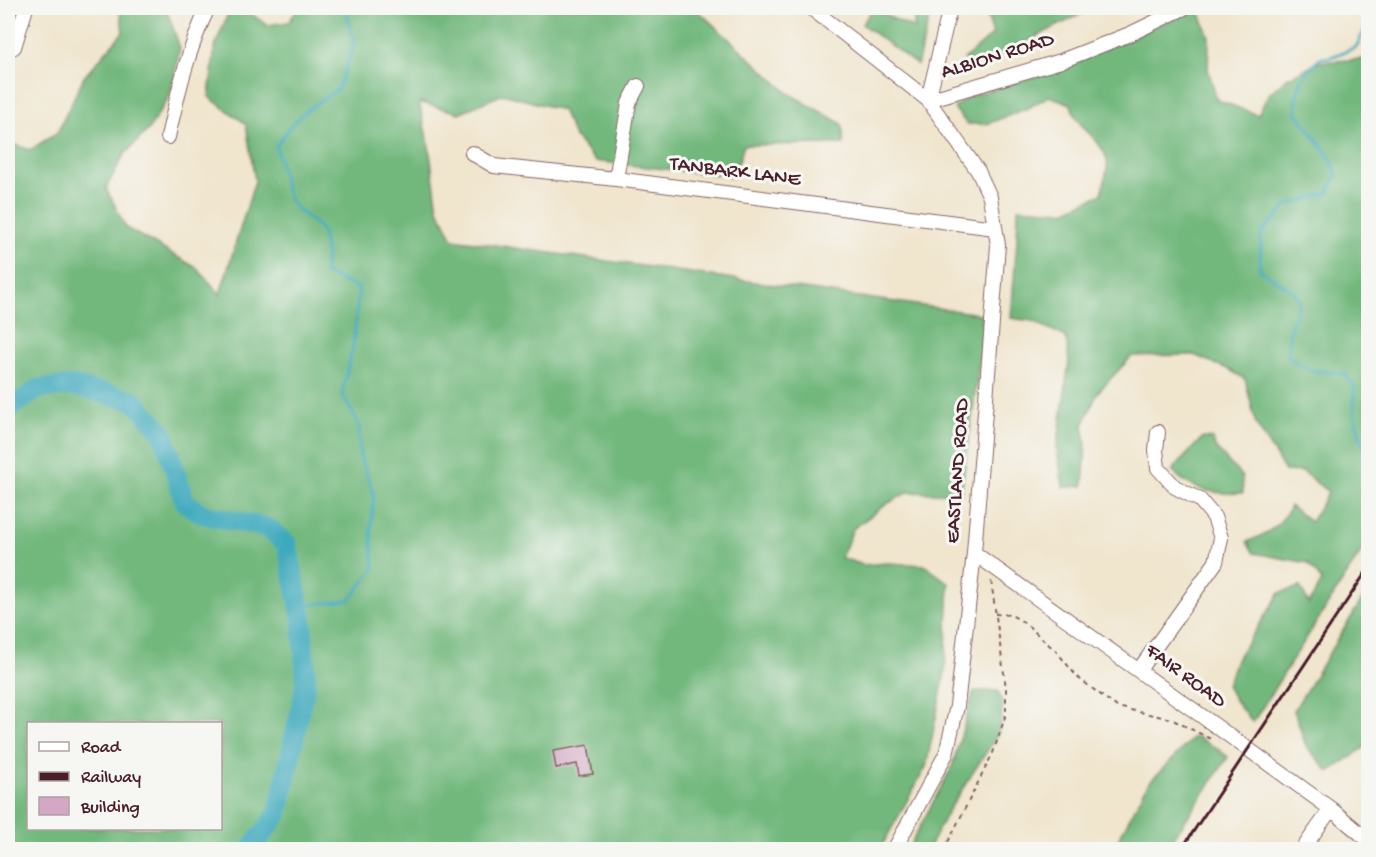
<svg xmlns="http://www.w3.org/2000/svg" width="1376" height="857" font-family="'Gochi Hand',sans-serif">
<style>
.forest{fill:#72b87d;stroke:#5e6c54;stroke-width:1.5;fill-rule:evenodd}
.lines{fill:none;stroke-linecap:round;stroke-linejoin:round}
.stream{stroke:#3da9bd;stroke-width:3}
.river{stroke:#3da9bd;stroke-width:20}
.building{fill:#d4a7c5}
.minor-casing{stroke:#846464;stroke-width:16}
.path{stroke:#846464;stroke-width:2;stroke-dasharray:4.5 4.5;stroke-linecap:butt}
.minor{stroke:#fff;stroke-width:14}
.rail{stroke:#4a1f2b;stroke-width:3}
.labels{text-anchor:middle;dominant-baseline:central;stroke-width:6;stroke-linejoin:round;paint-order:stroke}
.street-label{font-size:21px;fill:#4a1f2b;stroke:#f6f6f2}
</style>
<rect width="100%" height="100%" fill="#f6f6f2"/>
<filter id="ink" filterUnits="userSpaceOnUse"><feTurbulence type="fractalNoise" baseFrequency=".0167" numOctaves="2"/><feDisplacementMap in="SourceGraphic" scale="12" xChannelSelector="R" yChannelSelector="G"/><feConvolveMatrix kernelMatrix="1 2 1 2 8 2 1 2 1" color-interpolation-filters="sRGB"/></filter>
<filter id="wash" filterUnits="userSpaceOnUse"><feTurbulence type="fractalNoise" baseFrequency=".008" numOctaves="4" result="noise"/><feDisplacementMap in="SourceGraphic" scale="24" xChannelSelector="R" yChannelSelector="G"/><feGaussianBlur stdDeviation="1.35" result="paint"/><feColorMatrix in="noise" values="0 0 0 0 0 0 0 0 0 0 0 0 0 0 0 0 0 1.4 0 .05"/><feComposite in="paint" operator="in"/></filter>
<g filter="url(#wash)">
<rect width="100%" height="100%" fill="#f0e5cd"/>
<path class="forest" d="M120,8H166L180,48L170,95L149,129L124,155L106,188L126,228L197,268L220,294L255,181L246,124L209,97L215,47L229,11H247L267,25L289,22L298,8H695L788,93L842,124L844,144L744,145L734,177L595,161L574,136L562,110L503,94L459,113L419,102L429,147L438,209L453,239L986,315L961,494L908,492L885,505L853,529L841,558L864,565L888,563L924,565L949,583L945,673L926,767L880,849H8V142L30,150L57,133L84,77L123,32ZM28,724H220V828H28Z
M912,8H932L917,65L862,24L873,9L915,29Z
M985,8H1093L980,65L964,59L993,34Z
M1198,8L1209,37L1208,69L1217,100L1258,115L1268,95L1287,78L1320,62L1364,59L1368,55V541L1253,722L1238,705L1227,686L1236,660L1280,593L1300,587L1309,604L1322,581L1308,563L1254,553L1247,542C1266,534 1281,527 1290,506L1311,522L1328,492L1303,472L1285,471L1256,424L1245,379L1230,370L1194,355L1132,356L1098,392L1083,425L1086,444L1083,486L1063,487L1057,449L1069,362L1066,337L1033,321L1011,318L1017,240L1018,208L1064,211L1102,194C1103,184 1109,169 1107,160C1101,137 1075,128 1071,104L1049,96L1028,108L987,124H967L954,108L968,97L1053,71Z
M1202,438L1213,439L1215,447L1242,477L1243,493C1217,495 1191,491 1172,471Z
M1368,590V745L1329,772L1306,746L1294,710Z
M974,691H998L1003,705L998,734L948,811L928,849H908L952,767Z
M1195,736L1216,748L1228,757L1166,849H1113L1148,784Z"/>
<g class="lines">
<path class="stream" d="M1368,24L1356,47L1331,57L1319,59L1302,78L1296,98L1297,113L1331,159L1337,174L1328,193L1288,205L1261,233L1260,270L1294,292L1300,301L1290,329L1288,356L1309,370L1345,374L1354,386V415L1363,446L1368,452
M300,606L350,600L374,569L371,529L374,494L360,456L359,425L342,393L353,346L359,288L324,273L326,254L321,229L297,209L288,198L276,146L292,124L307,110L338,89L354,45L347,13L352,8"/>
<path class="river" d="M8,409L38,389L73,386L133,400L163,433L185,502L202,514L268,528L287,544L302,619L306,683L278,814L250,850"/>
</g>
<g id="blocks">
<path class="building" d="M588,745L593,774L579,776L577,764L556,768L553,751Z"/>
</g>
</g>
<g filter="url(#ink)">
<use href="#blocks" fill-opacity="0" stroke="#846464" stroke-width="1.5"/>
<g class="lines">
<defs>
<path id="minor" d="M811,8L928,100L978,171L990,197L998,245L974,553L957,706L946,754L894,850
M14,47L26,8
M928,100L1061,61L1130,34L1184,8
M928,100L950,8
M168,137C178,92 188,49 208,8
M472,153L494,166L616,179L995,228
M616,179L629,103L638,86
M974,553L1248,749L1331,809L1368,840
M1139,670L1216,562L1221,538L1214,517L1200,500L1175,487L1158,468L1156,450L1158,432
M1302,850L1331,809"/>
</defs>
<use href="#minor" class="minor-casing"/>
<path class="path" d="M995,614L1011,615L1025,623L1057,652L1077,677L1117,707L1171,719L1211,739
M944,850L993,753L1006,714V688L991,580"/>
<use href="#minor" class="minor"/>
<path class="rail" d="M1181,850L1368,569"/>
</g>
</g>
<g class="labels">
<g class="street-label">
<text transform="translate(998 57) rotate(-17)">ALBION ROAD</text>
<text transform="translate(735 173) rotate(7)">TANBARK LANE</text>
<text transform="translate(959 471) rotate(-86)">EASTLAND ROAD</text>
<text transform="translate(1185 677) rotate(36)">FAIR ROAD</text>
</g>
</g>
<rect width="1376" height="857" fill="none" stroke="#f6f6f2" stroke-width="30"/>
<rect x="27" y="722" width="195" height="108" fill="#f6f6f2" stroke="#b1a0a2" stroke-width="1.5"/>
<rect x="39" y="742" width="30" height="9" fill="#ffffff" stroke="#b1a0a2" stroke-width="1.5"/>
<text x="81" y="752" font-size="18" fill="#4a1f2b">Road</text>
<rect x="39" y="772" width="30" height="9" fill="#4a1f2b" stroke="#b1a0a2" stroke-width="1.5"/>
<text x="81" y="782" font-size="18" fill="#4a1f2b">Railway</text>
<rect x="39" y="797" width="30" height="18" fill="#d4a7c5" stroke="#b1a0a2" stroke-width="1.5"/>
<text x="81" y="812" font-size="18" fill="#4a1f2b">Building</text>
</svg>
